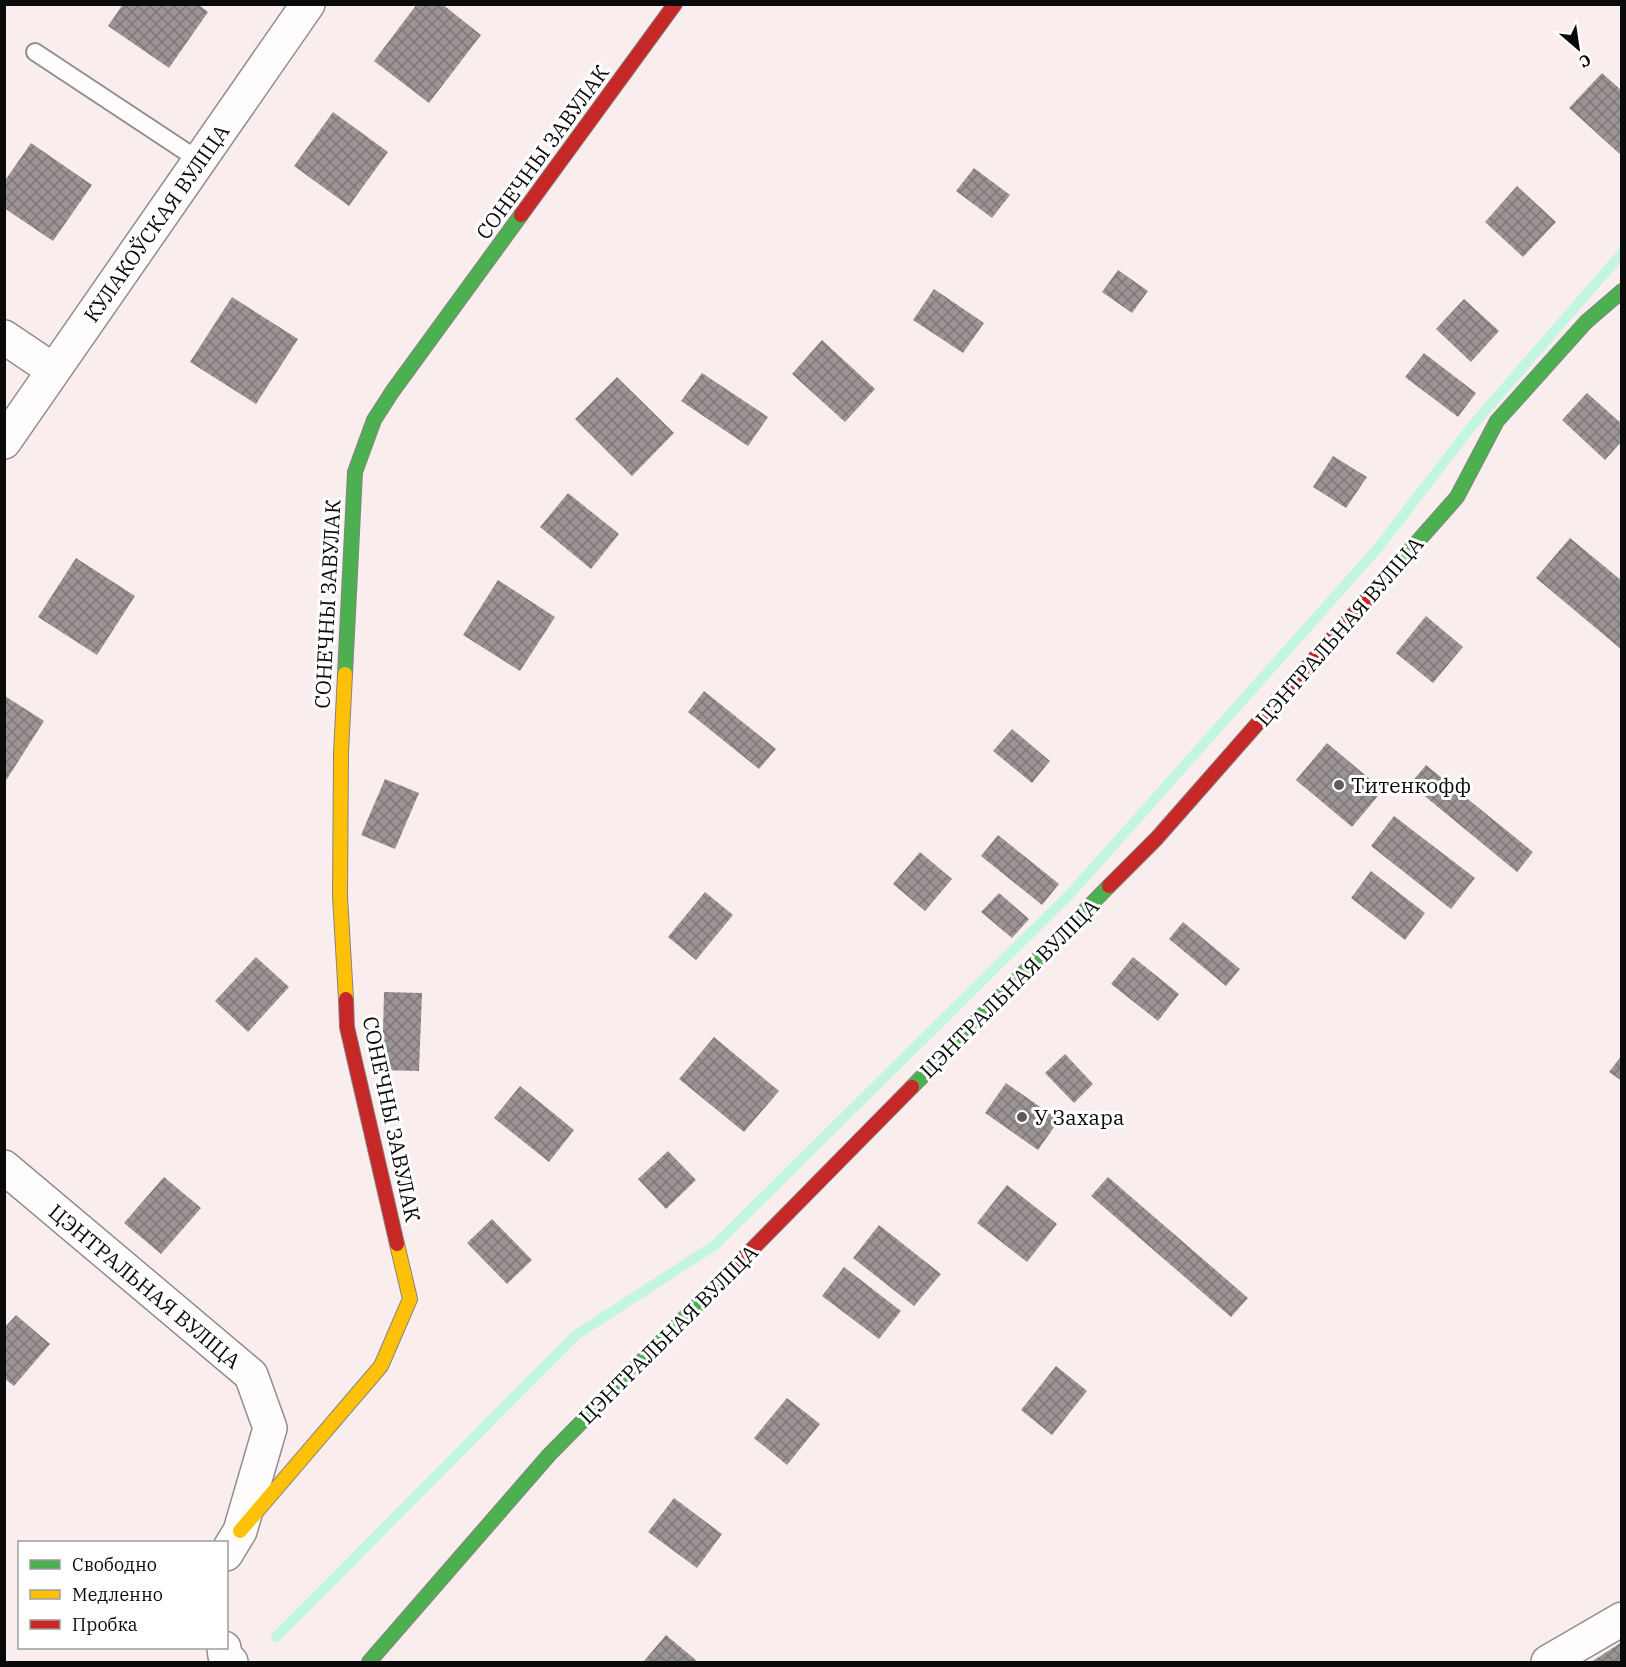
<svg xmlns="http://www.w3.org/2000/svg" width="1626" height="1667" font-family="'IBM Plex Serif',serif">
<style>
.lines{fill:none;stroke-linecap:round;stroke-linejoin:round}
.stream{stroke:#c2f5e2;stroke-width:10}
.building{fill:url(#building-cross-hatch)}
.lane-casing{stroke:#928d8c;stroke-width:20}
.street-casing{stroke:#928d8c;stroke-width:36}
.fast-casing{stroke:#888383;stroke-width:16}
.slow-casing{stroke:#888383;stroke-width:16}
.jam-casing{stroke:#888383;stroke-width:16}
.lane{stroke:#fefcfc;stroke-width:16}
.street{stroke:#fefcfc;stroke-width:33}
.fast{stroke:#4caf50;stroke-width:14}
.slow{stroke:#ffc107;stroke-width:14}
.jam{stroke:#c62828;stroke-width:14}
.poi-dot{fill:#5e5a59;stroke:#fff;stroke-width:2}
.labels{text-anchor:middle;dominant-baseline:central;stroke-width:6;stroke-linejoin:round;paint-order:stroke}
.street-label{font-size:21px;fill:#0a0a0a;stroke:#fff}
.poi-label{font-size:21px;fill:#0a0a0a;stroke:#fff;text-anchor:start}
</style>
<defs>
<pattern id="building-cross-hatch" width="8" height="8" patternUnits="userSpaceOnUse" patternTransform="scale(1.5)"><rect width="8" height="8" fill="#9c9494"/><path d="M0 0l8 8M0 8l8-8" fill="none" stroke="#7d7777"/></pattern>
</defs>
<rect width="100%" height="100%" fill="#f9eeed"/>
<g class="lines">
<path class="stream" d="M276,1637L576,1335L715,1245L1071,893L1378,548L1471,427L1622,253"/>
</g>
<path class="building" d="M123,4H198L208,12L169,68L108,26Z
M417,4H442L481,35L429,103L374,61Z
M1602,73L1622,91V156L1569,108Z
M333,112L388,152L349,206L294,166Z
M31,143L92,185L53,241L4,208V182Z
M974,168L1010,195L992,218L956,191Z
M1517,186L1556,222L1523,257L1485,222Z
M1118,270L1148,291L1132,313L1102,292Z
M934,289L984,323L963,353L913,320Z
M232,297L298,339L256,404L190,362Z
M1464,299L1499,331L1471,362L1436,329Z
M822,340L875,389L845,422L792,374Z
M1424,353L1476,393L1458,417L1405,377Z
M702,373L768,417L748,446L681,401Z
M617,377L674,433L632,476L575,419Z
M1587,393L1622,424V441L1605,460L1562,420Z
M1333,456L1367,477L1346,508L1313,487Z
M568,493L619,534L591,569L540,527Z
M1570,538L1622,581V650L1536,578Z
M76,558L135,596L97,655L38,617Z
M498,580L555,617L520,671L463,635Z
M1426,616L1463,647L1433,683L1396,653Z
M704,691L776,749L759,769L688,712Z
M5,696L44,721L5,782Z
M1012,729L1050,761L1032,783L993,751Z
M1327,743L1383,790L1352,827L1296,780Z
M1426,765L1533,852L1517,872L1410,784Z
M385,779L419,793L395,849L361,835Z
M1394,816L1475,878L1451,909L1371,846Z
M998,835L1059,884L1042,905L981,856Z
M920,852L952,879L925,911L893,884Z
M1371,871L1425,913L1405,940L1351,898Z
M705,892L733,915L696,960L668,937Z
M999,893L1029,919L1012,938L981,912Z
M1183,922L1240,969L1226,986L1169,939Z
M256,957L289,987L248,1032L215,1001Z
M1133,957L1179,994L1158,1021L1111,984Z
M384,992L422,993L419,1071L382,1070Z
M714,1037L779,1091L744,1132L679,1079Z
M1065,1054L1093,1084L1074,1103L1045,1073Z
M1622,1055V1081L1609,1072Z
M1006,1083L1059,1120L1038,1150L985,1113Z
M520,1086L574,1130L549,1162L494,1118Z
M668,1151L696,1180L666,1209L638,1179Z
M164,1177L201,1208L161,1254L124,1223Z
M1108,1177L1248,1298L1231,1317L1091,1196Z
M1007,1185L1057,1224L1027,1262L977,1223Z
M492,1219L532,1260L507,1284L467,1243Z
M879,1225L941,1274L914,1306L853,1258Z
M844,1267L901,1311L879,1339L822,1296Z
M16,1315L50,1344L14,1386L4,1378V1328Z
M1056,1366L1087,1391L1052,1435L1021,1410Z
M787,1398L820,1424L787,1465L754,1438Z
M674,1498L722,1534L697,1568L648,1532Z
M666,1635L697,1661L695,1662L644,1661Z
M1622,1642V1662H1591Z"/>
<g class="lines">
<defs>
<path id="lane" d="M35,52L200,161"/>
<path id="street" d="M4,337L53,370
M4,442L308,4
M4,1167L251,1375L270,1428L240,1531L226,1554
M224,1648L225,1656L231,1662
M1548,1662L1622,1619"/>
<path id="fast" d="M1389,574L1457,497L1497,421L1586,322L1622,291
M345,674L355,472L374,420L392,392L521,215
M912,1087L1109,886
M369,1662L549,1455L707,1295"/>
<path id="slow" d="M345,674L341,753L340,896L346,999
M240,1531L381,1366L410,1299L397,1244"/>
<path id="jam" d="M521,215L675,4
M1109,886L1157,838L1389,574
M346,999L347,1027L397,1244
M707,1295L912,1087"/>
</defs>
<use href="#lane" class="lane-casing"/>
<use href="#street" class="street-casing"/>
<use href="#fast" class="fast-casing"/>
<use href="#slow" class="slow-casing"/>
<use href="#jam" class="jam-casing"/>
<use href="#lane" class="lane"/>
<use href="#street" class="street"/>
<use href="#fast" class="fast"/>
<use href="#slow" class="slow"/>
<use href="#jam" class="jam"/>
</g>
<g class="poi-dot">
<circle cx="1339" cy="785" r="6"/>
<circle cx="1022" cy="1117" r="6"/>
</g>
<g class="labels">
<g class="street-label">
<text transform="translate(542 152) rotate(-54)">СОНЕЧНЫ ЗАВУЛАК</text>
<text transform="translate(156 223) rotate(-55)">КУЛАКОЎСКАЯ ВУЛІЦА</text>
<text transform="translate(327 604) rotate(-87)">СОНЕЧНЫ ЗАВУЛАК</text>
<text transform="translate(1339 631) rotate(-49)">ЦЭНТРАЛЬНАЯ ВУЛІЦА</text>
<text transform="translate(1009 988) rotate(-45)">ЦЭНТРАЛЬНАЯ ВУЛІЦА</text>
<text transform="translate(392 1119) rotate(78)">СОНЕЧНЫ ЗАВУЛАК</text>
<text transform="translate(145 1286) rotate(40)">ЦЭНТРАЛЬНАЯ ВУЛІЦА</text>
<text transform="translate(668 1334) rotate(-45)">ЦЭНТРАЛЬНАЯ ВУЛІЦА</text>
</g>
<g class="poi-label">
<text x="1351" y="785">Титенкофф</text>
<text x="1034" y="1117">У Захара</text>
</g>
</g>
<rect width="1626" height="1667" fill="none" stroke="#0a0a0a" stroke-width="12"/>
<rect x="18" y="1541" width="210" height="108" fill="#ffffff" stroke="#9d9d9d" stroke-width="1.5"/>
<rect x="30" y="1560" width="30" height="9" fill="#4caf50" stroke="#9d9d9d" stroke-width="1.5"/>
<text x="72" y="1571" font-size="18" fill="#0a0a0a">Свободно</text>
<rect x="30" y="1590" width="30" height="9" fill="#ffc107" stroke="#9d9d9d" stroke-width="1.5"/>
<text x="72" y="1601" font-size="18" fill="#0a0a0a">Медленно</text>
<rect x="30" y="1620" width="30" height="9" fill="#c62828" stroke="#9d9d9d" stroke-width="1.5"/>
<text x="72" y="1631" font-size="18" fill="#0a0a0a">Пробка</text>
<g transform="translate(1578 48) rotate(151)" stroke="#ffffff" stroke-width="4.5" paint-order="stroke">
<path d="M0-4.5L10 22L0 15L-10 22Z" fill="#0a0a0a"/>
<text y="-9" font-size="16" font-weight="bold" text-anchor="middle" fill="#0a0a0a">С</text>
</g>
</svg>
